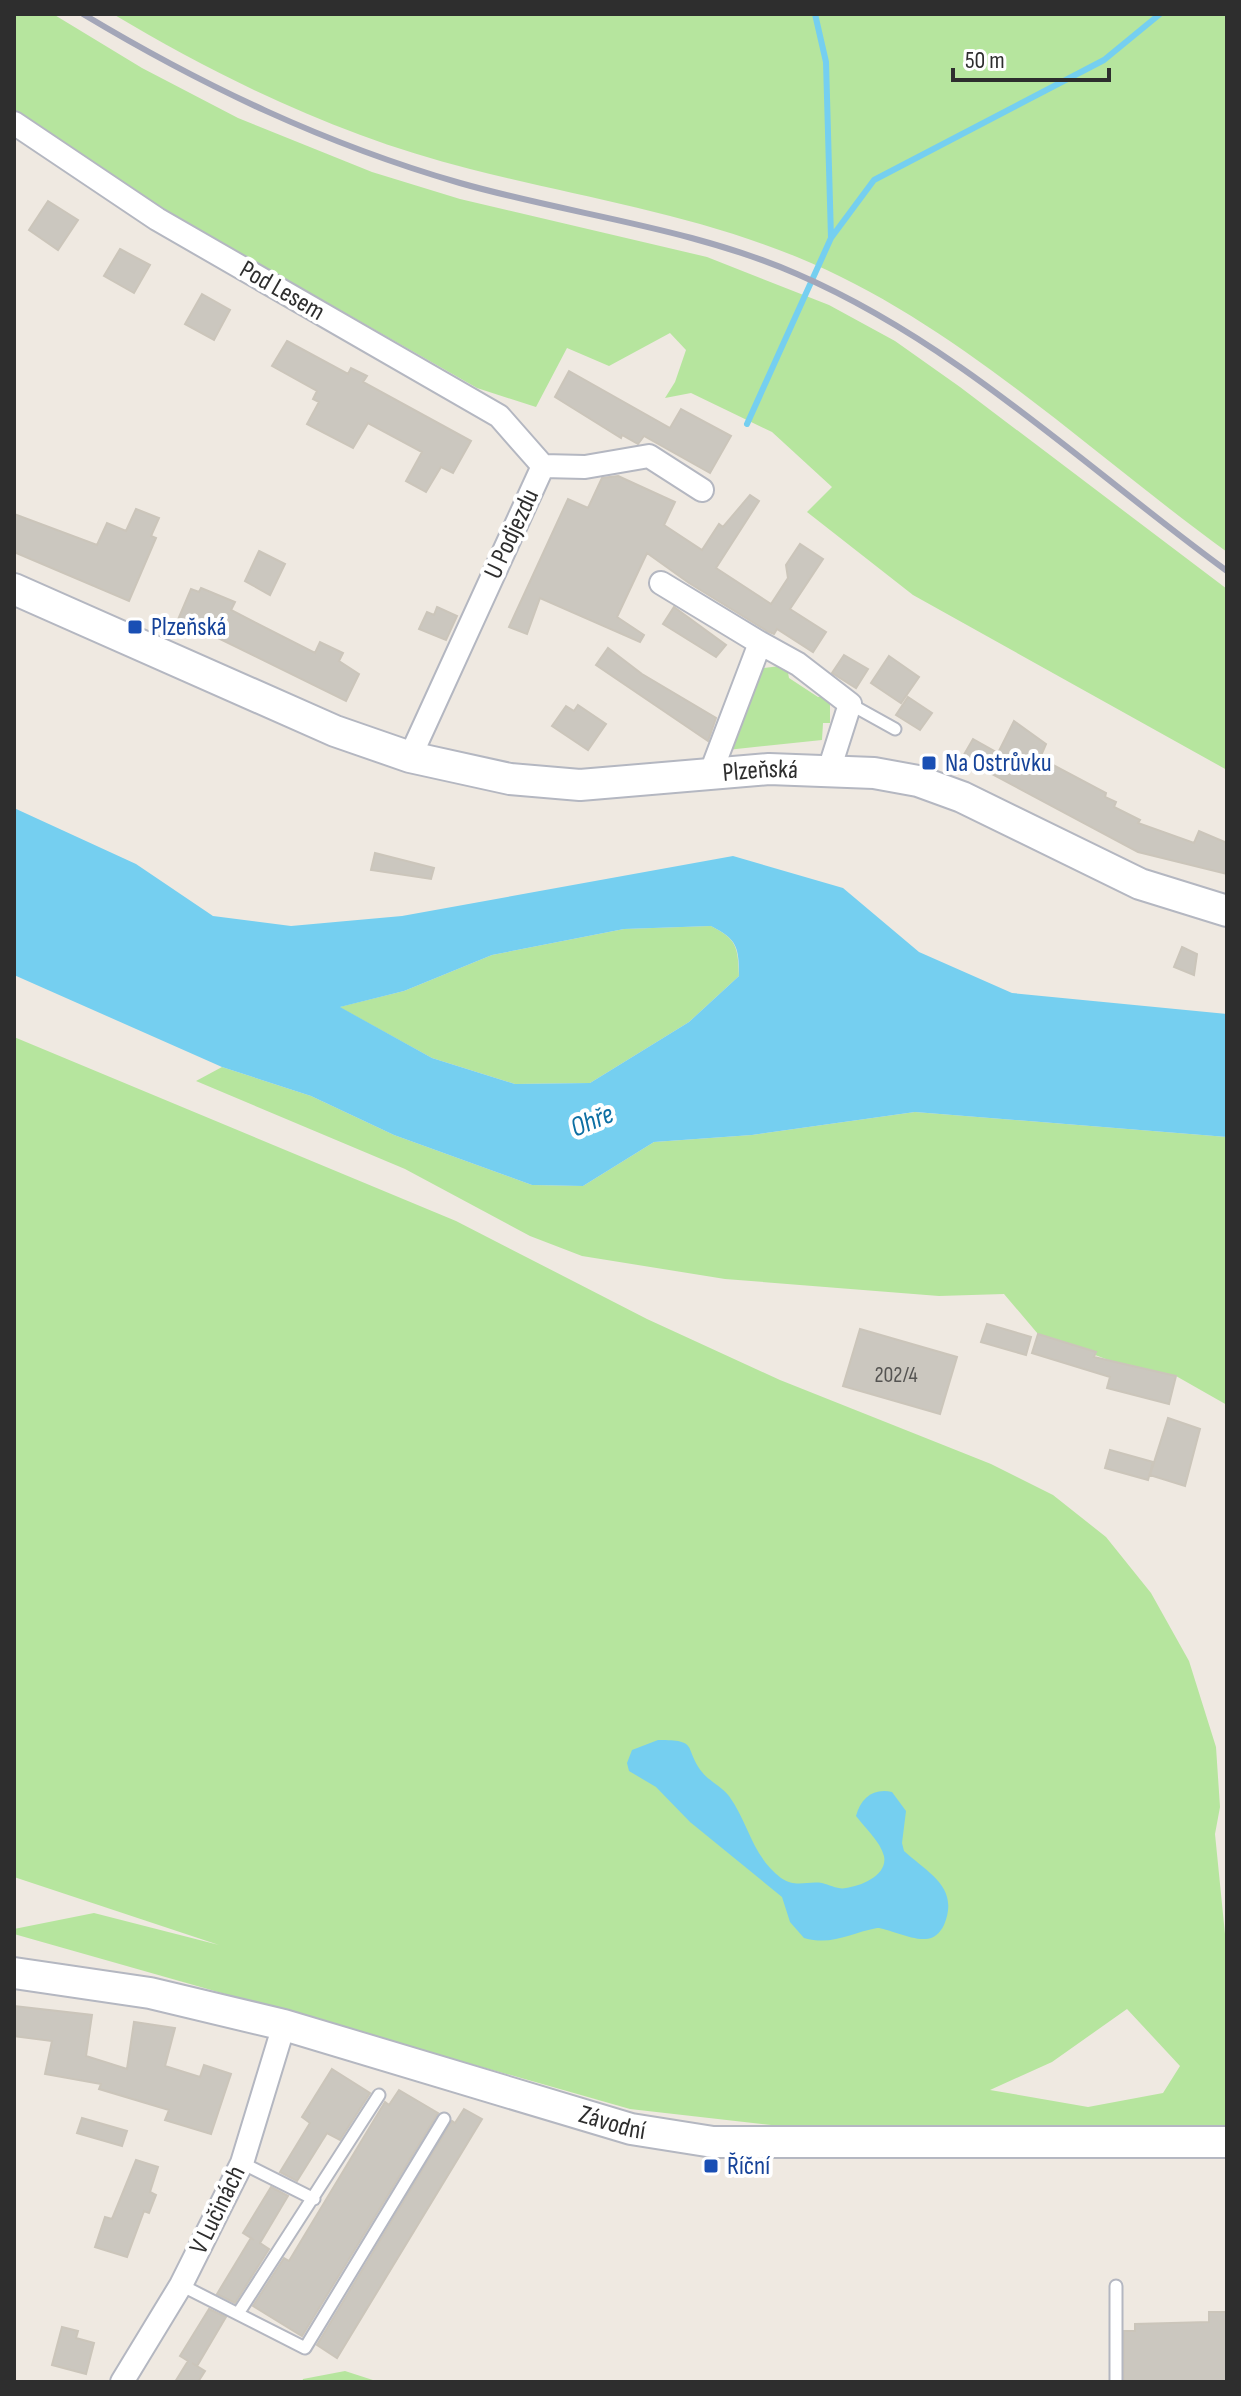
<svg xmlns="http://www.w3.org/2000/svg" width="1241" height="2396" font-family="'Sofia Sans Condensed',sans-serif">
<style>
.green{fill:#b6e59e;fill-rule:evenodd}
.water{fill:#75cff0;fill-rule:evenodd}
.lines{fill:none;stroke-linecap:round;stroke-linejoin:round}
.stream{stroke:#75cff0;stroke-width:6}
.building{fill:#cbc7bf;stroke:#cbc5ba;stroke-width:2}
.lane-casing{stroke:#b4b7c1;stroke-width:15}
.street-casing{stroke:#b4b7c1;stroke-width:26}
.secondary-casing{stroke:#b4b7c1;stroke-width:34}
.lane{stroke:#fff;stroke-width:11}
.street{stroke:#fff;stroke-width:22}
.secondary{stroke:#fff;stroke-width:30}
.rail{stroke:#a3a6b8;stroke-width:6}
.transit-dot{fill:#1a4fb4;stroke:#fff;stroke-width:3}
.labels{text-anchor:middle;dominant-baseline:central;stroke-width:8;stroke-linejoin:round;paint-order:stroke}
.number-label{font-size:22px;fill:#555452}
.street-label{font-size:26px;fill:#2e2e2e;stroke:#fff}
.transit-label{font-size:26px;fill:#164399;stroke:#fff;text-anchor:start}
.water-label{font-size:28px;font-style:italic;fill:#0d6fa3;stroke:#fff}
</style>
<rect width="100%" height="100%" fill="#efe9e1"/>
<path class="green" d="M14,14H53L142,68L238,118L372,172L460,199L707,257L829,305L895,341L960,387L1227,589V770L913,595L807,512L832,487L772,432L691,393L665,398L675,382L686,350L670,333L609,366L567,348L536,407L477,388L145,199L14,114Z
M113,14H1227V552C1089,452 956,322 797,257C692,214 580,197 470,169C343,137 225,81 113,14Z
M780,666L787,667L789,678L818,697L830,695V723H823L822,740L727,750L757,669Z
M711,926C737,939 738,947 739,976L689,1022L590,1083L515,1084L432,1058L339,1007L404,991L492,955L624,929Z
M14,1037L456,1221L647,1319L780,1380L991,1464L1053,1495L1106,1537L1151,1593L1189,1661L1216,1747L1220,1807L1215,1834L1227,1954V2130L771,2125L630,2109L14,1934V1929L94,1913L219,1945L14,1877ZM1127,2009L1180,2066L1163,2093L1088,2107L990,2090L1052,2062Z
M222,1067L311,1096L394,1135L532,1185L583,1186L654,1142L752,1135L915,1112L1227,1137V1405L1176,1376L1114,1362L1038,1334L1004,1294L939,1296L725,1279L582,1256L530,1236L405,1169L196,1081Z
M345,2371L379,2382H302L303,2379Z"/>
<path class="water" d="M14,808L136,864L213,916L291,926L402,916L733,856L843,888L919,952L1012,993L1227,1014V1137L915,1112L752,1135L654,1142L583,1186L532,1185L394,1135L311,1096L222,1067L14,975ZM711,926C737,939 739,947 739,976L689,1022L590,1083L515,1084L432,1058L340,1007L404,991L492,955L624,929Z
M658,1740C700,1740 683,1747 702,1772C709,1781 721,1786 729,1796C749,1824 752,1856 781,1878C796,1888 806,1881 822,1883C830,1885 839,1890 846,1888C862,1886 888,1875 884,1856C880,1841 865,1828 856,1816C861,1798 873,1788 892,1792L906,1811L902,1843L904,1851C928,1873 960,1887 944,1925C940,1933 934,1939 925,1939C911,1940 883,1927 877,1928C850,1933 833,1946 804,1938L790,1922L782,1897L690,1822L656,1787L629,1771L627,1763L632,1750Z"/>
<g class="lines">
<path class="stream" d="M831,238L874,180L1104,60L1160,14
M747,424L831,238L826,62L815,14"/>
</g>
<path class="building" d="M48,201L78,220L58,250L29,230Z
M120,249L150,265L134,293L104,276Z
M202,294L230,310L214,340L185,324Z
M287,341L348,374L351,368L367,376L363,382L471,441L453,473L441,467L426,492L406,481L422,452L368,423L353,448L307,424L319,402L313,399L317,391L272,366Z
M569,371L670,428L681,409L731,436L710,473L644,436L638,444L622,435L621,438L555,397Z
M618,476L675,502L664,525L702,550L719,524L723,527L750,495L759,501L716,568L771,604L788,578L786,565L800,544L823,559L790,609L826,632L813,652L777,629L774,634L767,631L689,583L647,553L617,617L644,635L640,642L540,598L527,634L509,627L568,499L588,508L602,478Z
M136,509L159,518L151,536L156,538L129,601L14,552V514L97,545L107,523L126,531Z
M259,551L285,564L270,595L245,581Z
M201,588L235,602L231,610L315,653L320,642L343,653L339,661L359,674L346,701L214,636L177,622L191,589L199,592Z
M437,607L457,616L446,640L419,629L427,612L434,615Z
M674,607L726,645L716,657L663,624Z
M608,648L642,674L716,718L708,741L596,665Z
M844,655L868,669L856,688L832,673Z
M889,656L919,677L901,703L871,683Z
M908,697L932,713L920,730L896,715Z
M578,705L606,724L588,750L552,726L566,706L574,711Z
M1014,721L1046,744L1040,758L1106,793L1105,797L1116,802L1114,807L1140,820L1138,823L1194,843L1199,831L1227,843V874L1138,852L962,758L973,739L998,753Z
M375,853L434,868L431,879L371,870Z
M1182,947L1197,954L1194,975L1174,967Z
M987,1324L1031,1337L1026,1355L981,1342Z
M860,1329L957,1357L940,1414L843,1386Z
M1038,1334L1096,1352L1094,1357L1176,1376L1169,1404L1107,1388L1110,1377L1032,1353Z
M1168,1418L1200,1429L1185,1486L1150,1475Z
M1110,1450L1153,1462L1148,1480L1105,1468Z
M14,2006L92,2015L86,2056L127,2069L134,2022L175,2028L165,2066L200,2077L204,2065L231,2074L211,2134L165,2120L169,2110L99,2089L101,2084L45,2074L52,2041L14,2036Z
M332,2069L370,2093L340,2140L327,2133L297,2181L280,2172L310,2123L302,2117Z
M399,2090L438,2113L302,2336L253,2306L284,2258L289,2261L385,2102L389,2105Z
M464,2109L482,2119L337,2358L317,2345L452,2121L455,2123Z
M82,2118L127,2131L122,2146L77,2133Z
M136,2160L158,2167L150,2192L156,2195L149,2213L144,2211L127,2257L95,2247L105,2217L112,2219Z
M271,2187L288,2196L260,2243L269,2249L235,2303L217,2294L251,2238L254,2240L243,2233Z
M209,2309L226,2317L197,2366L192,2363L205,2371L198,2382H175L188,2361L180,2356Z
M1209,2312H1227V2382H1124V2331H1135V2324L1209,2322Z
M62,2327L78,2331L76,2338L94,2343L86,2374L52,2365Z"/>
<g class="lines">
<defs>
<path id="lane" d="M850,704L895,729
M242,2163L314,2199
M181,2285L305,2348L444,2119
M239,2312L379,2095
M1116,2382V2286"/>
<path id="street" d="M14,123L157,219L499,416L543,466
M543,466L585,467L649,456L702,490
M661,583L760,643L711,772
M760,643L798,664L850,704L829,770
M410,757L543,466
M122,2382L181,2285L242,2163L284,2025"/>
<g id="secondary">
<path id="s1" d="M14,589L335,731L410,757L510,779L580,785L769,769L874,773L918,781L962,797L1140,884L1227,911"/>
<path id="s2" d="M14,1973L150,1993L284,2025L631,2129L713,2142H1227"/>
</g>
</defs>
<use href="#lane" class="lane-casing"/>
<use href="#street" class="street-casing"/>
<use href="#secondary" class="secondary-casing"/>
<use href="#lane" class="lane"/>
<use href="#street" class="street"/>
<use href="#secondary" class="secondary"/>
<path class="rail" d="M83,14C203,86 325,144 460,183C572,215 689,227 797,274C957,343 1087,469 1227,571"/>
</g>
<g class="transit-dot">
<rect x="127" y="619" width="16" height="16" rx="4"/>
<rect x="921" y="755" width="16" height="16" rx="4"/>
<rect x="703" y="2158" width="16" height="16" rx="4"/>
</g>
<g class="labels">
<g class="number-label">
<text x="896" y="1375">202/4</text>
</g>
<g class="street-label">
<text transform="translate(282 291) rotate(30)">Pod Lesem</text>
<text transform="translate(512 534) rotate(-65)">U Podjezdu</text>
<text stroke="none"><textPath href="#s1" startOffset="784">Plzeňská</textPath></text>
<text stroke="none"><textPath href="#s2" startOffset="618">Závodní</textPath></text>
<text transform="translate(218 2210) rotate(-64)">V Lučinách</text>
</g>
<g class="transit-label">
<text x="151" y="627">Plzeňská</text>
<text x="945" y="763">Na Ostrůvku</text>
<text x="727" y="2166">Říční</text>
</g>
<g class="water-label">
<text transform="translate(592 1121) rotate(-22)">Ohře</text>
</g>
</g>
<rect width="1241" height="2396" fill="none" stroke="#2e2e2e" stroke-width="32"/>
<path d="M953 68v12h156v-12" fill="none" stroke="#2e2e2e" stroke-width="4"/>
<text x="965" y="68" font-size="24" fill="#2e2e2e" stroke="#ffffff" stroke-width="6" paint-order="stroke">50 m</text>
</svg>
